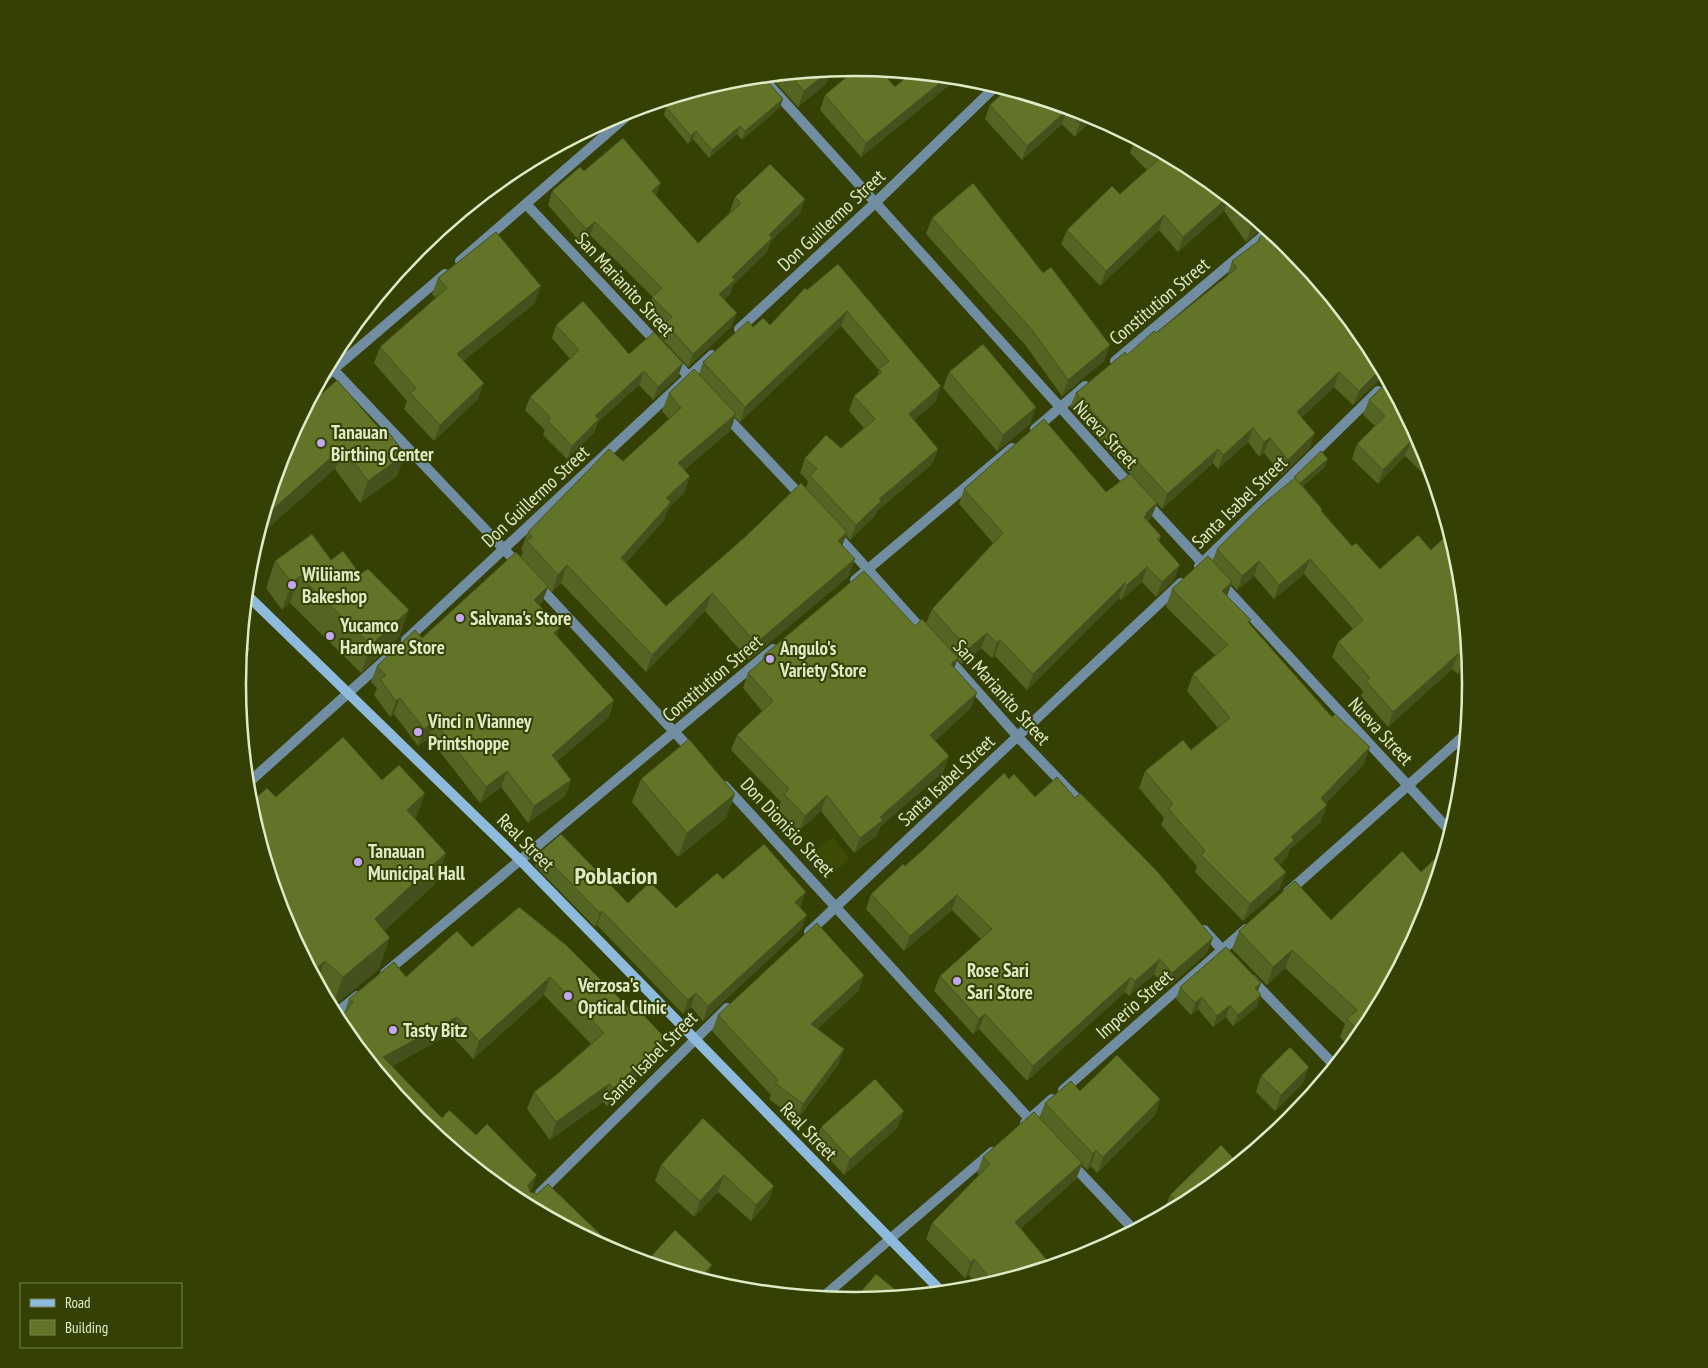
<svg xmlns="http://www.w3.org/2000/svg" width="1708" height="1368" font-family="'PT Sans Narrow',sans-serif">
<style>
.built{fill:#3d4b06}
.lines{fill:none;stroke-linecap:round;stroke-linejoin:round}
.minor{stroke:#718da2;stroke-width:10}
.tertiary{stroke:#718da2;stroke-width:10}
.secondary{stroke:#8ebbdd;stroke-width:10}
.wall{fill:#546422;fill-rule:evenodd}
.shaded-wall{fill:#45511c}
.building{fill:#627428;stroke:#45511c}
.poi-dot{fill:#c4a7f2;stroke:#344004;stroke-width:2}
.labels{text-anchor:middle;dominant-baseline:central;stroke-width:4;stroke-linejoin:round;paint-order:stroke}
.street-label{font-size:19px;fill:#dfebc6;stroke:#344004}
.poi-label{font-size:19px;font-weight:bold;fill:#dfebc6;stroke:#344004;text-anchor:start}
.district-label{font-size:24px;font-weight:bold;fill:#dfebc6;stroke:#344004}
.rim{fill:none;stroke:#dfebc6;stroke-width:2.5}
</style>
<rect width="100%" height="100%" fill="#344004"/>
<path class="built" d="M833,837L850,859L827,877L810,855Z"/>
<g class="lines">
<path class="minor" d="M762,77L1133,488
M526,204L659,345
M460,261L635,109
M739,329L875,203L996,86
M672,359L697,385
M1115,361L1269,231
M329,365L519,565
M320,381L445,274
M724,414L803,498
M1035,429L1085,386
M1146,502L1206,567
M835,533L925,633
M1199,566L1378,391
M855,580L1012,448
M536,583L693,752
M1221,583L1450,831
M406,640L712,355
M947,657L1018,737L1084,806
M247,784L385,660
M725,786L1034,1124
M1204,930L1228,956
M809,932L1181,583
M385,973L773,649
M1251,979L1335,1066
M335,1014L357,996
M1070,1162L1134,1230
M540,1193L727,1008
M823,1297L890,1239"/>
<path class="tertiary" d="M1288,892L1466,734
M1063,1090L1246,929
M1025,1123L1052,1099
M890,1239L992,1152"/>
<path class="secondary" d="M246,594L521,861L942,1292"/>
</g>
<path class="wall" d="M831,70L826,84L798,107L770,76Z
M911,73L958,78L861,157L820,110L825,95L895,87Z
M725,85L780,107L742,140L737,134L709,158L693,139L688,144L664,115L666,107Z
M1007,89L1090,115L1075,137L1062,124L1022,160L985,119L990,105Z
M1135,139L1197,172L1264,227L1246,242L1224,211L1178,252L1159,230L1100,286L1061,244L1067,230L1120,194L1147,170L1130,153Z
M584,171L656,196L698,243L731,211H730L735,197L805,199L800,213L771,241L767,252L733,285L730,294L724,299L732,326L688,367L660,337L663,327L647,311L653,297L590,235L581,243L548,205L552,191Z
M932,218L1043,273L1110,345L1104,361L1062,396L1026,346L926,234Z
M1259,238L1367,342L1385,376H1383L1353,405L1334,387L1302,417L1310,448L1282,475L1264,453L1259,457L1248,442L1218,469L1213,463L1162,509L1157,503L1151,518L1148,521L1161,536L1159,542L1174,580L1156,597L1142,582L1121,600L1119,598L1027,690L995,656L992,658L981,648L962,664L957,659L954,668L971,708L935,741L949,756L943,772L880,827L877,835L854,853L821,811L799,831L778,809L781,802L731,750L737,735L762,711L743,688L748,673L762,661L764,655L915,626L926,623L932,609L993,543L959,504L964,489L1106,492L1138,483L1070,407L1076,393L1156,333L1227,277V276L1232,261L1258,242Z
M838,264L936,401L914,420L938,449L932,464L877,511L875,516L850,540L846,535L842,545L849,576L749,660L705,611L646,672L561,583L552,592L548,588L542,602L539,605L560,627L557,636L614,700L609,717L557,761L571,780L565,796L528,823L501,787L480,803L429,738L418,746L394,714L390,717L374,695L377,688L371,682L377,666L422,638L521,557L523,552L521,550L528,532L623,461L669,419L662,411L669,393L699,374L703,362L753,327L770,325L807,290ZM841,326L879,370L877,377L854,396L849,411L864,428L841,448L805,458L800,473L808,481L806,488L666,606L626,563L664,520L669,507L684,493L690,476L684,470L730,431L735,417L740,422Z
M438,278L535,303L463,361L478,399L434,441L404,409L407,401L374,363L380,347L436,298L432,294Z
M556,325L629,354L678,377L653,400L639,385L598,422L594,433L567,459L543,435L545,430L525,410L530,397L570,359L552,338Z
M949,372L1036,407L1030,424L997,451L943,388Z
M1369,400L1424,448L1434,484L1405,456L1378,484L1352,459L1357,444L1375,426L1363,415Z
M385,435L405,454L397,476L360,503L335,469L285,448Z
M1325,467L1303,486L1322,509V511L1352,546L1380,569L1431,550L1459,564L1468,663L1458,674L1452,669L1388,727L1361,696L1363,691L1332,657L1338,642L1353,629L1304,574L1274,599L1254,576L1237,590L1231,584L1227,596L1364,764L1326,803L1321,822L1290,849L1287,857L1279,865L1286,872L1279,889L1243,921L1195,872L1197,866L1161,825L1164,818L1139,788L1145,771L1191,750L1218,728L1187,691L1193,674L1215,655L1166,607L1172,589L1213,560L1217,549L1294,479V477Z
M331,560L399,637L361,673L290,603L282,610L266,588L275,561Z
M641,779L726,818L678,857L632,802Z
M1009,779L1035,797L1207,953L1167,988L1154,974L1129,996L1125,992L1027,1081L979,1029L973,1034L934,991L940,976L981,939L952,910L904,951L866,909L871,894Z
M382,780L425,793L415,819L446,853L435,884L384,931L379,969L332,1007L330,1006L284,920L276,797Z
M540,852L628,903L676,908L723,879L801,906L800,907L801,929L703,1021L691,1007L683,1014L597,925L595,927L535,866Z
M1295,881L1366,1027L1350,1047L1340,1037L1345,1024L1285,968L1267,985L1232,949L1239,931Z
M519,907L566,945L634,1013L638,1009L665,1038L659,1055L607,1106L603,1102L550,1140L527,1109L534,1092L556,1075L591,1044L544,995L473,1059L450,1034L392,1066L442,1118L449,1110L476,1135L487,1124L537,1175L530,1193L537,1194L548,1184L602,1236L600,1244L511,1196L418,1120L341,1026L338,1021L344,1014L349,999L394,962L406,977L457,931L472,947Z
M864,975L858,991L817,1029L844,1049L838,1065L797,1120L769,1099L771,1095L712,1031L718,1015Z
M1261,983L1258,991L1257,1007L1233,1026L1226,1017L1213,1027L1198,1009L1191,1015L1176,999L1180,987Z
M1261,1076L1303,1083L1275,1111L1256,1092Z
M1080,1091L1160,1099L1155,1115L1097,1173L1091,1166L1087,1170L1082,1165L1076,1179L1021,1228L1051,1265L979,1287L969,1275L965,1278L926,1239L932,1223L979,1175L977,1173L983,1157L1039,1118L1045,1103Z
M703,1118L774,1186L768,1202L751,1221L718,1192L694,1217L655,1181L661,1165Z
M821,1127H898L844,1175L815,1143Z
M1170,1195L1196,1197L1166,1213L1164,1211Z"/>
<path class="shaded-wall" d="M830,70H831L826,84L798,107L804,91Z
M947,77L958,78L861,157L866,143Z
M783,99L780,107L742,140L745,131Z
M1067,110L1062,124L1022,160L1027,146Z
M1089,114L1095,117L1075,137L1080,123Z
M740,126L737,134L709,158L712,150Z
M696,131L693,139L688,144L691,136Z
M661,183L656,196L652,191Z
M1228,197L1229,198L1224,211L1178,252L1183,237Z
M805,199L800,213L771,241L767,252L733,285L730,294L714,307L719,294L732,277L769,235Z
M1164,215L1159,230L1100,286L1106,271Z
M1258,221L1264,227L1246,242L1251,227Z
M595,222L590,235L581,243L586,229Z
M541,286L535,303L451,371L457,354Z
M847,311L841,326L740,422L745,407Z
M737,313L732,326L688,367L693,354Z
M1110,345L1104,361L1062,396L1068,380Z
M683,363L678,377L653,400L658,387Z
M1381,369L1385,376H1383L1353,405L1359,391Z
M644,371L639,385L598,422L594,433L567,459L572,446L595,416Z
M1339,372L1334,387L1292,427L1297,412Z
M484,383L478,399L434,441L440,425Z
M941,386L936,401L903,429L909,414Z
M1036,407L1030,424L997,451L1003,435Z
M736,414L730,431L672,481L678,463Z
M1253,428L1248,442L1218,469L1223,455Z
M1315,433L1310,448L1282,475L1288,460Z
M1270,438L1264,453L1259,457L1264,442Z
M1411,441L1405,456L1378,484L1383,470Z
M343,447L335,469L257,538L263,518Z
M938,449L932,464L877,511L875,516L850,540L856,525L879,499Z
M1218,449L1213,463L1162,509L1167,494Z
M405,454L397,476L360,503L368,481Z
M1328,459L1325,467L1296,491L1299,483Z
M690,476L684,493L669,507L664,520L615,575L621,558L666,498Z
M1157,503L1151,518L1143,525L1139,532L1146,513Z
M847,532L841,550L838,541Z
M855,559L849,576L749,660L756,643Z
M1310,559L1304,574L1274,599L1279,585Z
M1259,561L1254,576L1237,590L1242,576Z
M567,565L561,583L552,592L558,575Z
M1180,565L1174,580L1156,597L1162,582Z
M1147,567L1142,582L1121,600L1127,585Z
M300,576L290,603L282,610L292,583Z
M1232,582L1226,599L1222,591Z
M1125,583L1119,598L1027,690L1033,674Z
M548,586L542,602L528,616L534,600Z
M712,593L705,611L646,672L652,655Z
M409,610L399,637L361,673L371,645Z
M560,627L554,644V633Z
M987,633L981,648L962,664L968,649Z
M1000,640L995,656L992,658L997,643Z
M250,649L244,665L239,670L240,659Z
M1458,654L1452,669L1388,727L1393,712Z
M1468,655V663L1458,674L1463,660Z
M958,658L952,674L951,664Z
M977,693L971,708L924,751L930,735Z
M400,698L394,714L390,717L396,701Z
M614,700L609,717L546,771L552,755Z
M434,721L429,738L418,746L424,729Z
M1370,747L1364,764L1315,815L1321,798Z
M949,756L943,772L880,827L877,835L854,853L860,838L880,817Z
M507,771L501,787L480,803L486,787Z
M571,780L565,796L528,823L534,806Z
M425,793L414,824L407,810Z
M735,794L726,818L678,857L687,833Z
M827,795L821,811L799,831L805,816Z
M1327,805L1321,822L1290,849L1287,857L1268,876L1274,859L1291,837Z
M446,853L435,884L364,950L375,919Z
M1286,872L1279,889L1243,921L1250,904Z
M806,892L801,906L790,916L795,902Z
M957,895L952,910L904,951L910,936Z
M602,911L597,925L595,927L600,913Z
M807,915L801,929L703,1021L708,1006Z
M390,938L379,969L332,1007L343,977Z
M1213,938L1207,953L1167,988L1172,973Z
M1292,950L1285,968L1267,985L1273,967Z
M1160,959L1154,974L1129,996L1135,981Z
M325,961L317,981L312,972Z
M864,975L858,991L805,1041L811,1024Z
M550,977L544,995L473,1059L479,1041Z
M1131,977L1125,992L1027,1081L1033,1066Z
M1261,983L1256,994L1255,988Z
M1390,983L1377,1007L1379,994Z
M696,993L691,1007L683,1014L688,1000Z
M1261,995L1257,1007L1233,1026L1238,1015Z
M1202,997L1198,1009L1191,1015L1195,1003Z
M1230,1005L1226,1017L1213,1027L1217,1016Z
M985,1014L979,1029L973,1034L979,1019Z
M457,1017L450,1034L380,1073L383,1057Z
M665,1038L659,1055L607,1106L614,1088Z
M844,1049L838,1065L797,1120L803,1104Z
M1309,1067L1303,1083L1275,1111L1281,1095Z
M609,1084L603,1102L550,1140L556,1122Z
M1160,1099L1155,1115L1097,1173L1103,1157Z
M904,1111L898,1127L844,1175L850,1159Z
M1096,1150L1091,1166L1087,1170L1093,1154Z
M1082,1163L1076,1179L1009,1238L1015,1222Z
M537,1175L530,1193L528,1185Z
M724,1175L718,1192L694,1217L700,1201Z
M774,1186L768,1202L751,1221L756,1205Z
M602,1236L600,1244L597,1242Z
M974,1259L969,1275L965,1278L971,1262Z
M712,1265L706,1280L700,1278Z"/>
<path class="building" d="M857,68L880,70L895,87L911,73L947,77L866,143L825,95Z
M830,70L804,91L789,74Z
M763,76L783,99L745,131L740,126L712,150L696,131L691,136L666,107L681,95L723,83L725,85L731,80L734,79L754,77L755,79L758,77Z
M1007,89L1089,114L1080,123L1067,110L1027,146L990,105Z
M623,138L661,183L652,191L698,243L741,203L735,197L770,164L805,199L769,235L772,238L732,277L735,280L719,294L737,313L693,354L665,323L672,317L652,297L662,288L595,222L586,229L552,191L580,167L584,171Z
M1137,139L1197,172L1228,197L1183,237L1164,215L1106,271L1067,230L1112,186L1120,194L1158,160Z
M973,183L1043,273L1051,267L1110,345L1068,380L1032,330L932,218Z
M1233,201L1258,221L1251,227Z
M1268,230L1290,248L1367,342L1381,369L1359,391L1339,372L1297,412L1315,433L1288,460L1270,438L1264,442L1253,428L1223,455L1218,449L1167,494L1076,393L1118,358L1125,352L1127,355L1154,331L1156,333L1237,268L1232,261L1260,240L1259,238Z
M496,232L541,286L457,354L484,383L440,425L410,393L416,388L380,347L447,288L438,278Z
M838,264L941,386L909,414L938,449L879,499L881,501L856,525L810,476L817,469L805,458L826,435L841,448L875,419L854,396L882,372L879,369L889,361L847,311L745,407L703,362L748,321L753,327L763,318L770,325L805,288L807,290Z
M583,301L629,354L654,332L683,363L658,387L644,371L595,416L599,419L572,446L548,421L551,418L530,397L579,350L556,325Z
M983,344L1036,407L1003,435L949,372Z
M694,369L736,414L678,463L690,476L666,498L671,502L621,558L666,606L745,537L801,483L847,532L838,541L855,559L756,643L712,593L652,655L567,565L558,575L527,541L532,537L528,532L609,449L623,461L681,408L669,393Z
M337,380L385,435L389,433L405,454L368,481L343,447L263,518L285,448L307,407Z
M1388,381L1424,448L1426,455L1411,441L1383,470L1357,444L1385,416L1369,400Z
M1044,419L1106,492L1130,474L1157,503L1146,513L1147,514L1144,517L1161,536L1157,539L1180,565L1162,582L1147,567L1127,585L1125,583L1033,674L1000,640L997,643L987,633L968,649L932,609L1003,533L964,489Z
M1321,451L1328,459L1300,483L1294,477Z
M1295,478L1322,509L1321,511L1352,546L1356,543L1380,569L1418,535L1431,550L1449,533L1459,564L1468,655L1463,660L1458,654L1393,712L1366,681L1370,678L1338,642L1363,620L1342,595L1310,559L1279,585L1259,561L1242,576L1217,549L1263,504Z
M312,534L331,560L343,551L360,574L368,569L409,610L371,645L300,576L292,583L275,561Z
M516,552L548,586L534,600L560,627L554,633L614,700L552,755L571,780L534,806L507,771L486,787L434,721L424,729L400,698L396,701L380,679L386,675L377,666L415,630L422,638Z
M1208,556L1232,582L1222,591L1251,620L1248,622L1332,717L1335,714L1370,747L1321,798L1327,805L1291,837L1294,840L1274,859L1286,872L1250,904L1201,855L1205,851L1168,808L1173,804L1145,771L1183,740L1191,750L1230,718L1193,674L1228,645L1172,589Z
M864,571L915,626L922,619L958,658L951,664L977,693L930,735L949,756L880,817L883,820L860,838L827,795L805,816L784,794L789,789L737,735L773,701L748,673L766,657L764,655Z
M242,640L250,649L240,659Z
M343,737L382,780L399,765L425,793L407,810L446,853L375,919L390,938L343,977L325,961L312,972L284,920L249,804L267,788L276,797Z
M689,739L735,794L687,833L641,779Z
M1004,773L1009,779L1014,774L1035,797L1057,777L1075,798L1080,793L1156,870L1213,938L1172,973L1160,959L1135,981L1131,977L1033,1066L985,1014L979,1019L940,976L992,929L957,895L910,936L871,894L903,864L905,866L925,848Z
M561,834L628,903L650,882L676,908L717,873L723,879L764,844L806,892L795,902L807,915L708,1006L696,993L688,1000L602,911L600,913L540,852Z
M1444,850L1445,851L1423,920L1390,983L1379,994L1382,998L1366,1027L1361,1034L1347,1019L1357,1010L1292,950L1273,967L1239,931L1295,881L1331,920L1402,851L1421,872Z
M519,907L566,945L634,1013L638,1009L665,1038L614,1088L609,1084L556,1122L534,1092L556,1075L604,1033L550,977L479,1041L457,1017L383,1057L442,1118L449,1110L476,1135L487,1124L537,1175L528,1185L530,1192L537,1194L548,1184L602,1236L597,1242L511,1196L418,1120L341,1026L338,1021L353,1002L349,999L394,962L406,977L457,931L472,947Z
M817,923L864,975L811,1024L844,1049L803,1104L775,1083L778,1080L718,1015Z
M1226,947L1261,983L1255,988L1261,995L1238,1015L1230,1005L1217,1016L1202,997L1195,1003L1180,987Z
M1290,1047L1309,1067L1281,1095L1261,1076Z
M1117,1055L1160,1099L1103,1157L1096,1150L1093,1154L1045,1103L1071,1081L1080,1091Z
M875,1079L904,1111L850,1159L821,1127Z
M1034,1112L1082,1163L1015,1222L1051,1265L994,1283L974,1259L971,1262L932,1223L990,1164L983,1157Z
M703,1118L774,1186L756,1205L724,1175L700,1201L661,1165Z
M1221,1145L1238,1163L1196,1197L1180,1205L1170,1195Z
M675,1230L712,1265L700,1278L646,1262Z
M876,1274L903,1296L854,1300Z"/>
<g class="poi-dot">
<circle cx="321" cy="443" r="5"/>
<circle cx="292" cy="585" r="5"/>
<circle cx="460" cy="618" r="5"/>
<circle cx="330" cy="636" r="5"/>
<circle cx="770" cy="659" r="5"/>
<circle cx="418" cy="732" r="5"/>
<circle cx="358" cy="862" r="5"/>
<circle cx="957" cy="981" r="5"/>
<circle cx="568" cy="996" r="5"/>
<circle cx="393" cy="1030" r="5"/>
</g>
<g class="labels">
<g class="street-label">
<text transform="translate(831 220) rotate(-43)">Don Guillermo Street</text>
<text transform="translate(625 284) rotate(47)">San Marianito Street</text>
<text transform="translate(1159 301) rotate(-40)">Constitution Street</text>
<text transform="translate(1106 434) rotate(47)">Nueva Street</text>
<text transform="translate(535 496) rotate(-43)">Don Guillermo Street</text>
<text transform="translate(1239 502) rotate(-44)">Santa Isabel Street</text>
<text transform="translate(712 678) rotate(-40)">Constitution Street</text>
<text transform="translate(1002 692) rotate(48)">San Marianito Street</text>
<text transform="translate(1381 731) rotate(47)">Nueva Street</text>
<text transform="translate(946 780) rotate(-43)">Santa Isabel Street</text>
<text transform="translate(788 827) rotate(47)">Don Dionisio Street</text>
<text transform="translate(526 842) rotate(45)">Real Street</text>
<text transform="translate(1134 1004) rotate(-41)">Imperio Street</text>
<text transform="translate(650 1058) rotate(-45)">Santa Isabel Street</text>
<text transform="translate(809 1131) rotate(46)">Real Street</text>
</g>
<g class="poi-label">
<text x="331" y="432">Tanauan<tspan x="331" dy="22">Birthing Center</tspan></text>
<text x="302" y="574">Wiliiams<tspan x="302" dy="22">Bakeshop</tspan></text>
<text x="470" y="618">Salvana's Store</text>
<text x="340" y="625">Yucamco<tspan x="340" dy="22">Hardware Store</tspan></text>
<text x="780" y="648">Angulo's<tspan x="780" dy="22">Variety Store</tspan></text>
<text x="428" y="721">Vinci n Vianney<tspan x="428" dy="22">Printshoppe</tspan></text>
<text x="368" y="851">Tanauan<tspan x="368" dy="22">Municipal Hall</tspan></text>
<text x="967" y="970">Rose Sari<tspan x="967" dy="22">Sari Store</tspan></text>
<text x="578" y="985">Verzosa's<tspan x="578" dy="22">Optical Clinic</tspan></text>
<text x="403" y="1030">Tasty Bitz</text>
</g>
<g class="district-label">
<text x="616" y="875">Poblacion</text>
</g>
</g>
<path d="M0 0H1708V1368H0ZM246 684a608 608 0 1 1 1216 0a608 608 0 1 1-1216 0Z" fill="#344004" fill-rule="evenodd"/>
<path class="rim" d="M246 684a608 608 0 1 1 1216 0a608 608 0 1 1-1216 0Z"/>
<rect x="20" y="1283" width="162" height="65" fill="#344004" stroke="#788452"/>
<rect x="30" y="1299" width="25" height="8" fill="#8ebbdd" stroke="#788452"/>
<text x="65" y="1308" font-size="15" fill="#dfebc6">Road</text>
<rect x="30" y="1320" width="25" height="15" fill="#627428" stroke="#788452"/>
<text x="65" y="1333" font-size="15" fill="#dfebc6">Building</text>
</svg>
